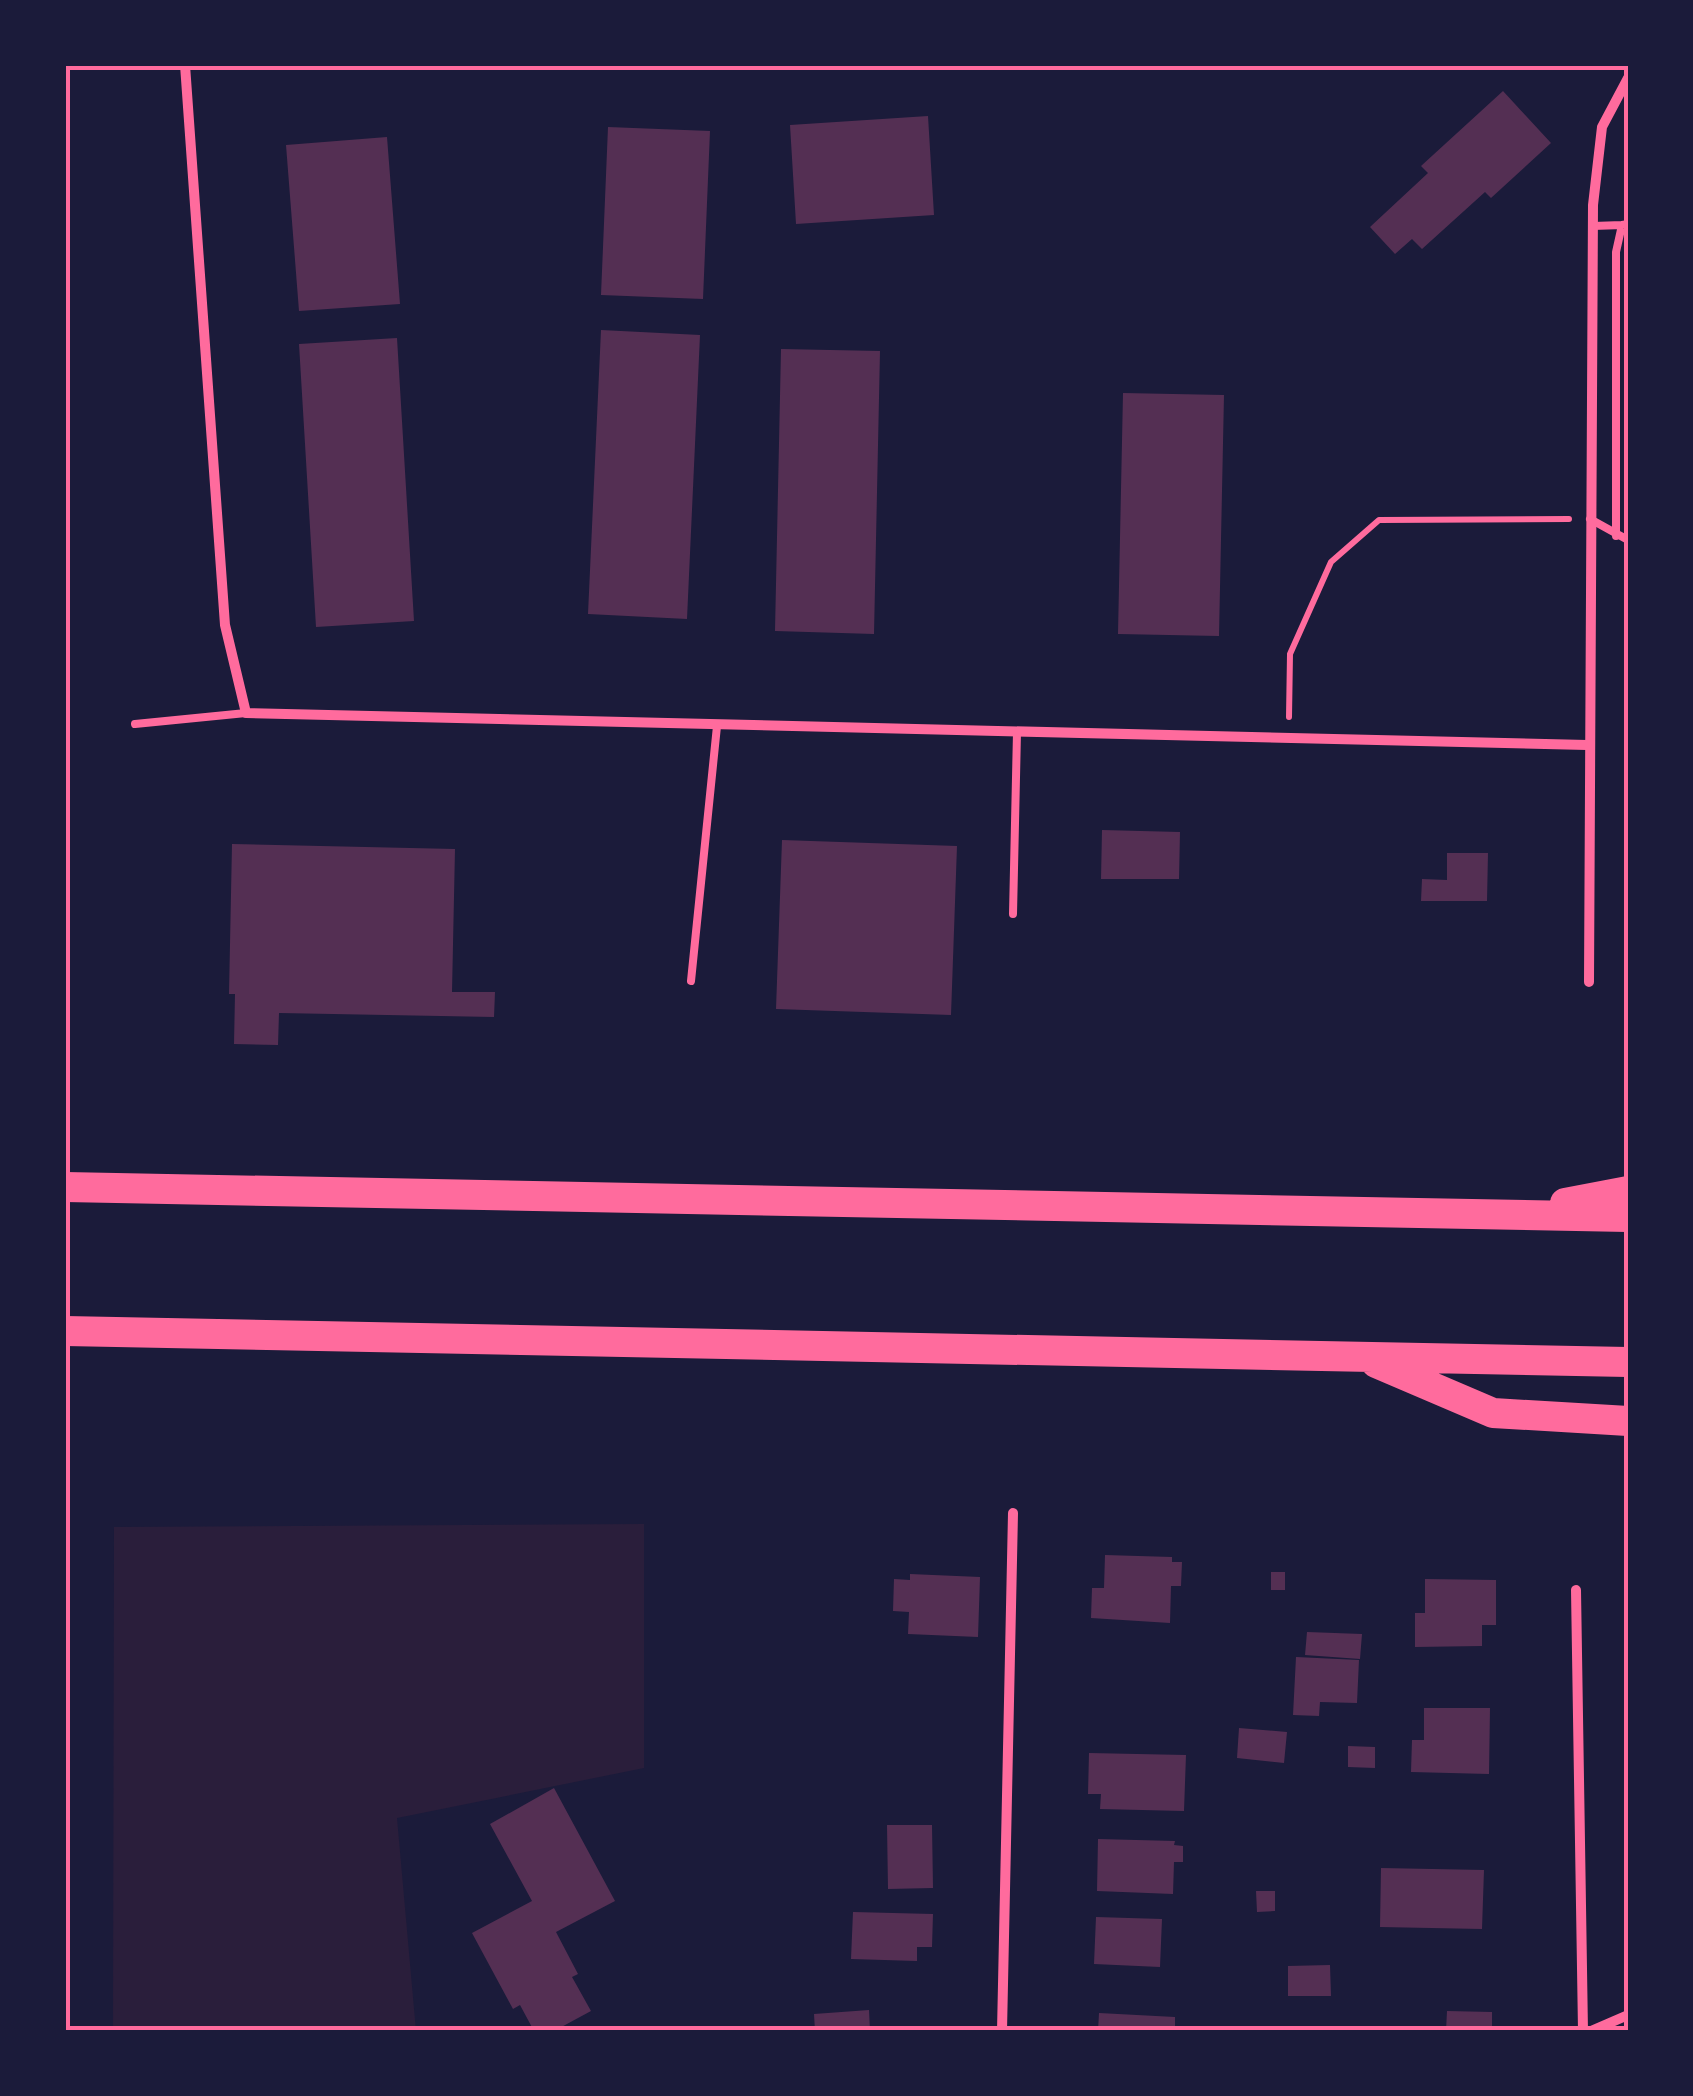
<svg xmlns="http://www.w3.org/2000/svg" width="1693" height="2096" font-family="Inter,sans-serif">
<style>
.green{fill:#2a1e3b}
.building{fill:#542f53}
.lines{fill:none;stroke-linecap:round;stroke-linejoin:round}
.path{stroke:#ff6b9d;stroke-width:6}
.service{stroke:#ff6b9d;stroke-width:8}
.minor{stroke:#ff6b9d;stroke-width:10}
.motorway{stroke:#ff6b9d;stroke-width:30}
.neatline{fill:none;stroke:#ff6b9d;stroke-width:4}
</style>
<rect width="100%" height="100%" fill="#1b1b3a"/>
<path class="green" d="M644,1524V1768L397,1818L416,2031H113L114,1527Z"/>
<path class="building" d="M1503,91L1551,143L1491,198L1485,192L1422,249L1412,239L1395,254L1370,227L1428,173L1421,166Z
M928,116L934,215L796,224L790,125Z
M608,127L710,131L703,299L601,295Z
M387,137L400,304L299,311L286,145Z
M601,330L700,335L687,619L588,614Z
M397,338L414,621L316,627L299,344Z
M781,349L880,351L874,634L775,631Z
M1123,393L1224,395L1219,636L1118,634Z
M1102,830L1180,832L1179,879H1101Z
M782,840L957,846L951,1015L776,1009Z
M232,844L455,849L452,992H495L494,1017L279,1013L278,1045L234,1044L235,994H229Z
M1447,853H1488L1487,901H1421L1422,879L1447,880Z
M1105,1555L1172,1557V1562H1182L1181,1586H1171L1170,1623L1091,1618L1092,1588H1104Z
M1271,1572H1285V1590H1271Z
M910,1574L980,1577L978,1637L908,1634L909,1612L893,1611L894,1579L910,1580Z
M1425,1579L1496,1580V1625H1482V1646L1415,1647V1613H1425Z
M1307,1632L1362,1634L1360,1659L1305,1655Z
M1296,1657L1359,1660L1357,1703L1320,1702L1319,1716L1293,1715Z
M1424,1708H1490L1489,1774L1411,1772L1412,1740H1424Z
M1239,1728L1287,1732L1284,1763L1237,1758Z
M1348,1746L1375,1747V1768L1348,1767Z
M1089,1753L1186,1755L1184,1811L1100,1809L1101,1794H1088Z
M554,1788L615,1901L556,1932L578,1974L572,1977L591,2011L554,2031H534L520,2005L513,2009L472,1933L532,1901L490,1824Z
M887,1825H932L933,1888L888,1889Z
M1098,1839L1175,1841L1174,1845L1183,1846V1862H1174L1173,1894L1097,1891Z
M1381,1868L1484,1870L1482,1929L1380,1927Z
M1256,1891H1275V1911L1257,1912Z
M853,1912L933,1914L932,1947H917V1961L851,1959Z
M1096,1917L1162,1919L1160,1967L1094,1964Z
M1330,1965L1331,1996H1288V1966Z
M869,2010L870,2031H815L814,2014Z
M1447,2011L1492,2012V2031H1446Z
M1099,2013L1175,2017V2031H1098Z"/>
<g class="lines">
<path class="path" d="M1289,717L1290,654L1331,562L1379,520L1569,519"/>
<path class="service" d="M1593,226L1622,225
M1590,519L1628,540
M1616,536V252L1622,225L1628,224
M135,724L246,713
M1013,914L1017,732
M691,981L717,726"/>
<path class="minor" d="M185,65L225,625L246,713L1587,745
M1589,982L1593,205L1602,127L1628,78
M1576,1590L1583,2031
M1002,2031L1013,1513
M1591,2031L1628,2015"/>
<path class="motorway" d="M65,1187L1628,1217
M1565,1203L1628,1191
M65,1331L1628,1362
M1376,1363L1493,1413L1628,1421"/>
</g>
<rect width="1693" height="2096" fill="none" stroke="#1b1b3a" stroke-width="135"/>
<rect x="68" y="68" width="1558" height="1960" class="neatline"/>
</svg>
